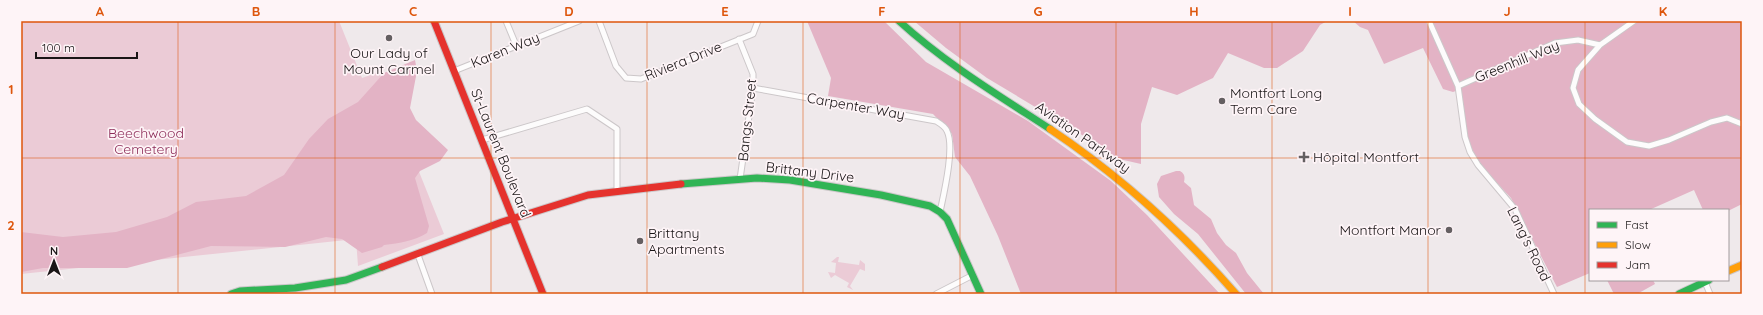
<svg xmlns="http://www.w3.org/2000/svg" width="1763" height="315" font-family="Quicksand,sans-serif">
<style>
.green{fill:#ebcbd6}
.forest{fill:#e3b3c5}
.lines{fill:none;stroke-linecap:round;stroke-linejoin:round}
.street-casing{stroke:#ccc7c9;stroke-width:7}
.fast-casing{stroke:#ccc7c9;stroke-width:9}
.slow-casing{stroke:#ccc7c9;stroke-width:9}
.jam-casing{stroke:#ccc7c9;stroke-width:9}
.street{stroke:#fdfcfc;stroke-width:5}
.fast{stroke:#30b455;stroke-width:7}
.slow{stroke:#ff9f0a;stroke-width:7}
.jam{stroke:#e5322d;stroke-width:7}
.grid{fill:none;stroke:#de560c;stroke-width:1;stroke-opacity:0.55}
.poi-dot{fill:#645f61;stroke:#fef4f7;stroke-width:1.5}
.labels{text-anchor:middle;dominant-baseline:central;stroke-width:3.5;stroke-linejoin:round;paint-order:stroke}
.street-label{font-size:14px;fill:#191516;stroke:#fef4f7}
.poi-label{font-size:14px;fill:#191516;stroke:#fef4f7;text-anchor:start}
.park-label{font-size:14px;fill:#8d2d59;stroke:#fef4f7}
.neatline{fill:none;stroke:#de560c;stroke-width:1.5}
.grid-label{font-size:13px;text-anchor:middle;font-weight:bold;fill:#de560c}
</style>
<rect width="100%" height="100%" fill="#efe9eb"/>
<path class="green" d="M21,21H339L362,78L379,72L444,234L358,266L356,239L21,274Z
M837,257H839L838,262L859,265L860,260L865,264V271L860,269L850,286L853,290L847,287L849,283L835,275L831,278L828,272L835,273L836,263L831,262Z"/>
<path class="forest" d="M807,21H884L926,62L1028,121L1111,181L1147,215L1220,294H1021L998,236L970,176L955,157L952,134L933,114L828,96L831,78Z
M914,21H1327L1320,25L1303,51L1277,68H1264L1228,53L1213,78L1177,95L1152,87L1141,124V164L1119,159L1082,135L987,78L946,48Z
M1353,21H1742V204L1728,211L1703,210L1694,190L1649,210H1590V273L1557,287L1511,198L1481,166L1473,151L1467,137L1461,89L1453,92L1443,89L1423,48L1384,64L1368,30L1360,27Z
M415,60L417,71L410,108L416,120L448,150L440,161L420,171L415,178L429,226L427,233C414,241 400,243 384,245L382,247L362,253L342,239L326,237L285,247L211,246L127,268H43L21,272V232L63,237L116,232L167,217L196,202L246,196L284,175L309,139L328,119L358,102L384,73Z
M1176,171H1180C1185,174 1185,177 1184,182L1191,188L1194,205L1211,219L1217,233L1226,245L1236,253L1247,273L1264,294H1246L1198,234L1174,214L1159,197L1157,184L1161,176Z
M1607,280H1653L1655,284L1637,294H1614Z"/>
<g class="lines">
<defs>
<path id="street" d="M506,21L516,45
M599,21L616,66L626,78L641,79L753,34L758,21
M1429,21L1458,86L1465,137L1470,152L1478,165L1515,209L1554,294
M1634,21L1600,45L1578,70L1573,88L1579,104L1595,119L1627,142L1649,146L1669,140L1711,122L1727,118L1742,124
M739,39L753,74V88L740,179
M454,71L579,21
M1458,86L1555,43L1578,40L1600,45
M753,88L936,121C941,124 945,126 947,131C955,147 944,193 940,212
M482,140L587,109L617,129V191
M418,255L432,294
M1705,282L1710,294
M936,294L973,275"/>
<path id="fast" d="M899,21C945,63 998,95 1050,129
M681,184L757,178L790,180L881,195L930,206L940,212L947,219L981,294
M231,294L240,291L295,288L346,280L382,267
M1679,294L1709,280"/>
<path id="slow" d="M1050,129C1120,176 1181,231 1236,294
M1728,271L1742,265"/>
<path id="jam" d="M434,21L543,294
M382,267L502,222L588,195L681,184"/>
</defs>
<use href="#street" class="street-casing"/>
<use href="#fast" class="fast-casing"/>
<use href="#slow" class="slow-casing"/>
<use href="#jam" class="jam-casing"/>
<use href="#street" class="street"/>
<use href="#fast" class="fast"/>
<use href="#slow" class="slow"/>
<use href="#jam" class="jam"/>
</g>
<path class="grid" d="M178,21V294M335,21V294M491,21V294M647,21V294M803,21V294M960,21V294M1116,21V294M1272,21V294M1428,21V294M1585,21V294M21,158H1742"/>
<g class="poi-dot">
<circle cx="389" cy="38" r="4"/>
<circle cx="1222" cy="101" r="4"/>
<path d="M1302 151h4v4h4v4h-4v4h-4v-4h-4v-4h4z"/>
<circle cx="1449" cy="230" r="4"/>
<circle cx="640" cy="241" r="4"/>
</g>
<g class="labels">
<g class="street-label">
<text transform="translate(505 50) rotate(-22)">Karen Way</text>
<text transform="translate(683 61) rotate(-22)">Riviera Drive</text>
<text transform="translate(1517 61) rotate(-22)">Greenhill Way</text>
<text transform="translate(856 106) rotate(10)">Carpenter Way</text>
<text transform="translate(747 120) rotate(-84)">Bangs Street</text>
<text transform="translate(1083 137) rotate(35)">Aviation Parkway</text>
<text transform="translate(501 153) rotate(68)">St-Laurent Boulevard</text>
<text transform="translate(810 172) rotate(7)">Brittany Drive</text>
<text transform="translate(1529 244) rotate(64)">Lang's Road</text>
</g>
<g class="poi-label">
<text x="389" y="53" text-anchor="middle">Our Lady of<tspan x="389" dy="16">Mount Carmel</tspan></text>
<text x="1230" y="93">Montfort Long<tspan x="1230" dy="16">Term Care</tspan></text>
<text x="1313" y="157">Hôpital Montfort</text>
<text x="1441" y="230" text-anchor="end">Montfort Manor</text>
<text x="648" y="233">Brittany<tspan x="648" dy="16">Apartments</tspan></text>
</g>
<g class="park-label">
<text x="146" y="133">Beechwood<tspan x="146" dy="16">Cemetery</tspan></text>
</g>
</g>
<rect width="1763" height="315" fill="none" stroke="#fef4f7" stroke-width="44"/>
<rect x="1589" y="209" width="140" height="72" fill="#fef4f7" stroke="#a29b9d"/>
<rect x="1597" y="222" width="20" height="6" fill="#30b455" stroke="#a29b9d"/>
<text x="1625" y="229" font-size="12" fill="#191516">Fast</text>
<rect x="1597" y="242" width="20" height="6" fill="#ff9f0a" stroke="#a29b9d"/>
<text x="1625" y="249" font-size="12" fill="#191516">Slow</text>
<rect x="1597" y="262" width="20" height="6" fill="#e5322d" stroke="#a29b9d"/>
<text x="1625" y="269" font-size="12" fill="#191516">Jam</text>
<g transform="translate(54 261)" stroke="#fef4f7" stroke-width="3" paint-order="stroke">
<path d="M0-3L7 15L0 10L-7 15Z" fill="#191516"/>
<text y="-6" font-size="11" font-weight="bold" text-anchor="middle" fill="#191516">N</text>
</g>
<path d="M36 52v6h101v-6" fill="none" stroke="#191516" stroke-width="2"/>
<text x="42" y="52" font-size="12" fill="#191516" stroke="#fef4f7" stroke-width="3" paint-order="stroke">100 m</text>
<rect x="22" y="22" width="1719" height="271" class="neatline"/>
<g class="grid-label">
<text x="100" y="16">A</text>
<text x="256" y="16">B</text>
<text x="413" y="16">C</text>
<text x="569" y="16">D</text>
<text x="725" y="16">E</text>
<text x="882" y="16">F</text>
<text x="1038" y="16">G</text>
<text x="1194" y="16">H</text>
<text x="1350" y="16">I</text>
<text x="1507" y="16">J</text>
<text x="1663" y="16">K</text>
<text x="11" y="94">1</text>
<text x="11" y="230">2</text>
</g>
</svg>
